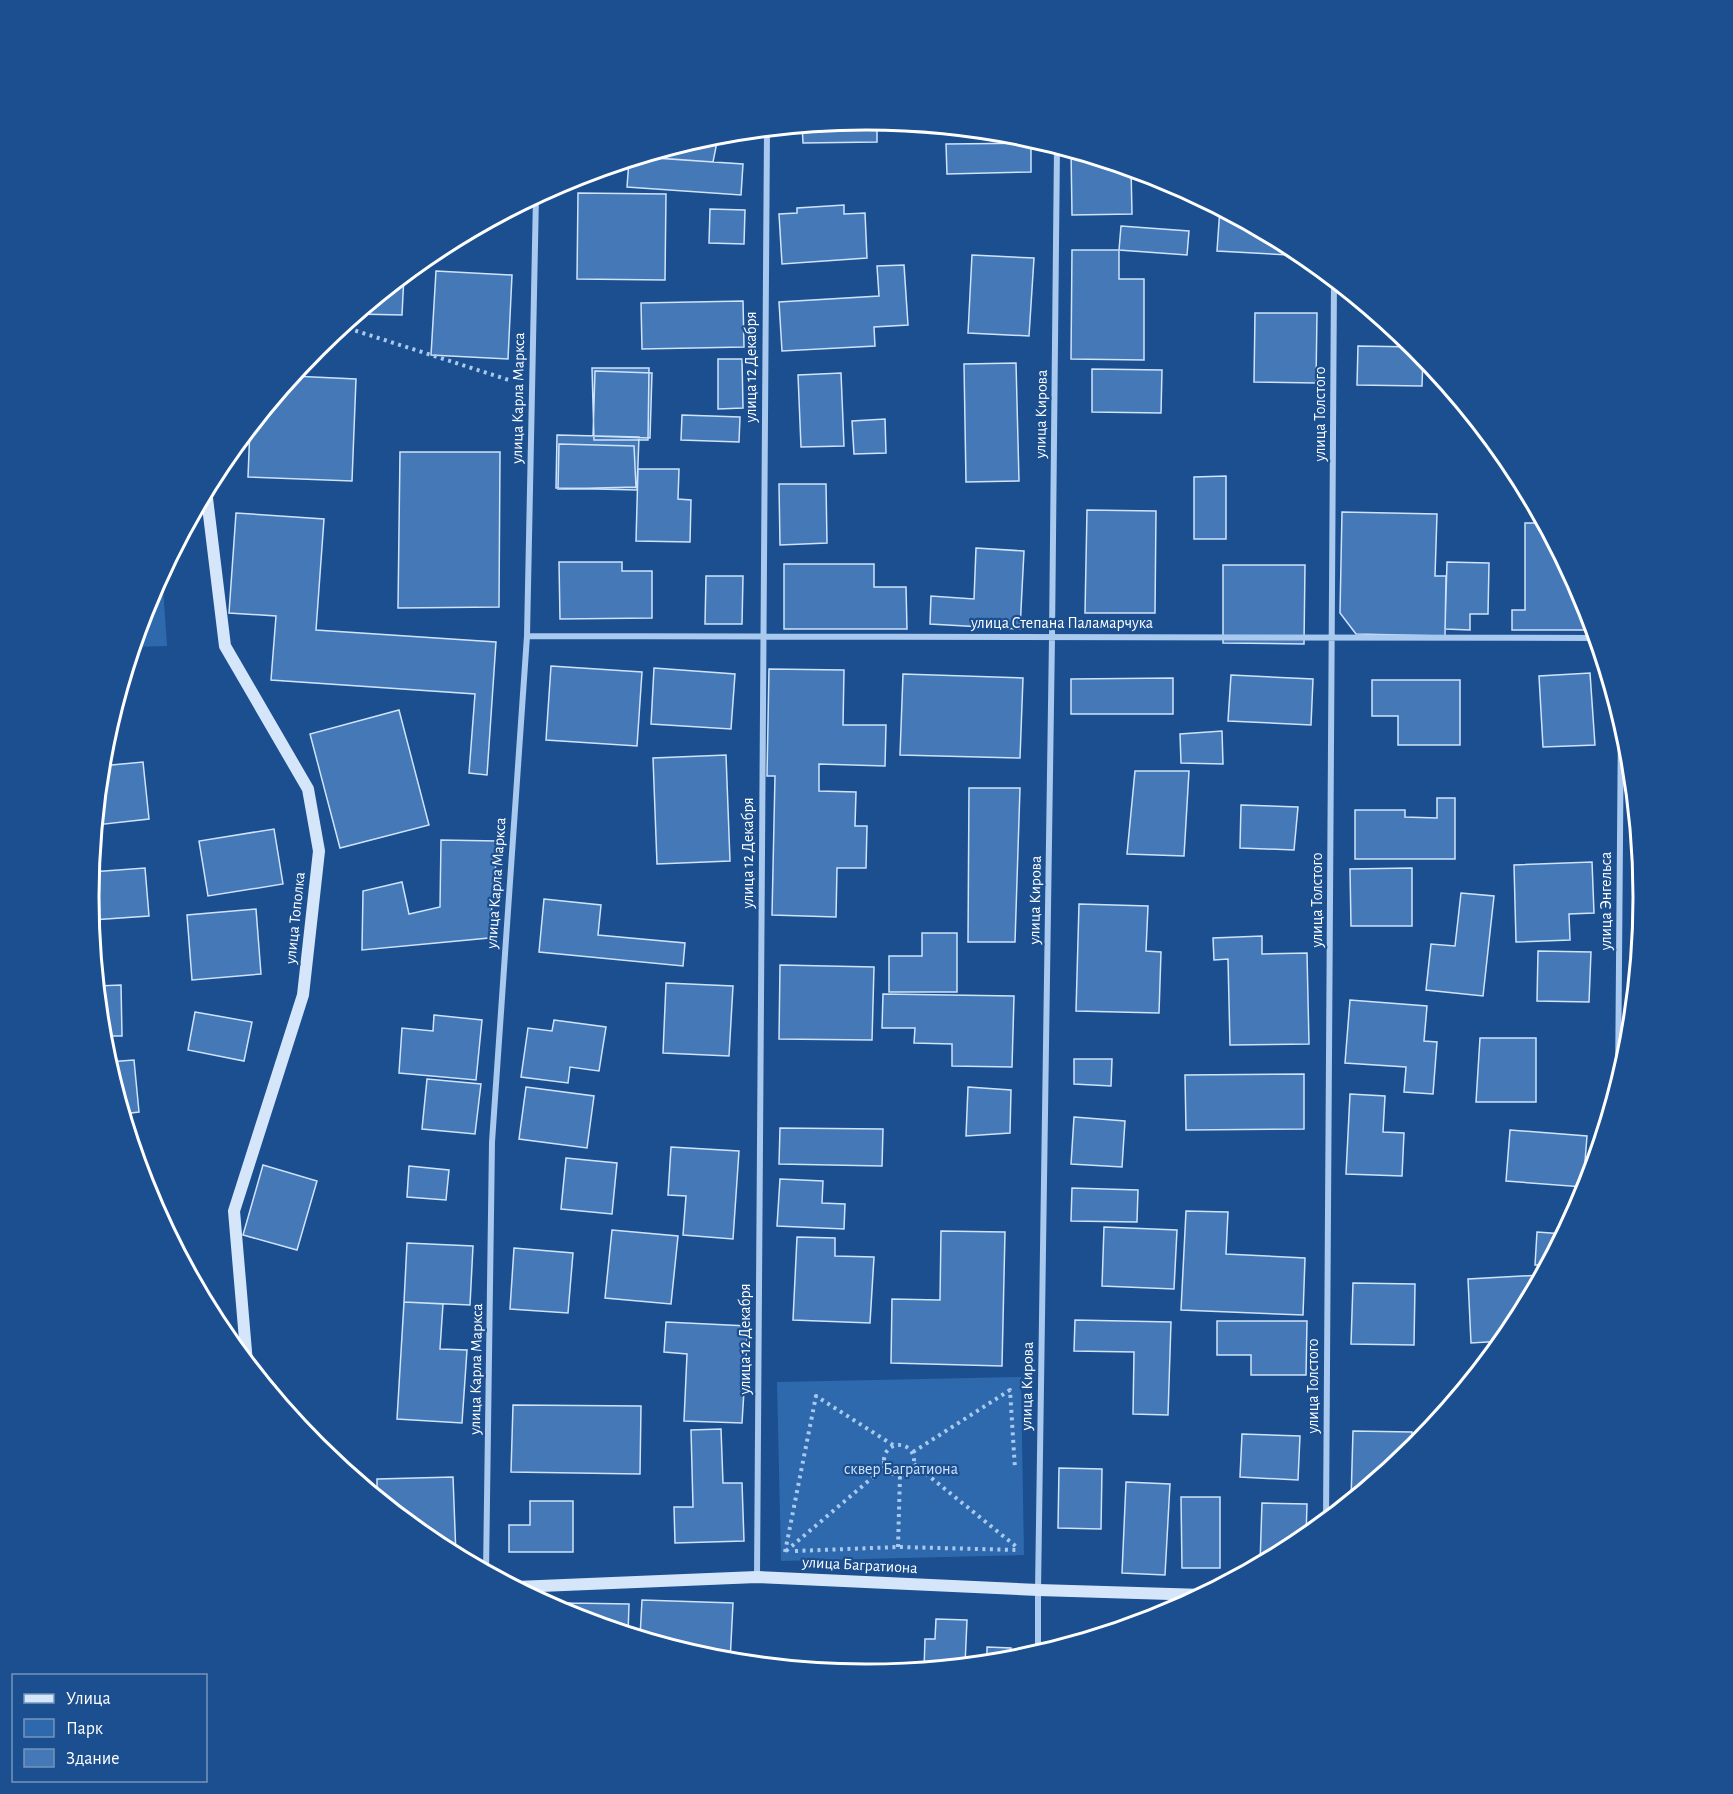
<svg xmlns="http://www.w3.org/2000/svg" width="1733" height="1794" font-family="'Alegreya Sans',sans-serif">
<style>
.green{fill:#2e69ad}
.building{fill:#4478b7;stroke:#cfe3fa;stroke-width:1.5}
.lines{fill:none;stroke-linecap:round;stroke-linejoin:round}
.path{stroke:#a9c9ee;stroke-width:4;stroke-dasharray:3 4.5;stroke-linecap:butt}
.street{stroke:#a9c9ee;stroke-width:6}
.secondary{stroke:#d6e6fa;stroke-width:12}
.labels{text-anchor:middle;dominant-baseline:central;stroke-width:4.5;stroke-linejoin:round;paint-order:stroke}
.street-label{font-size:16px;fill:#fff;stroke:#1b4f8f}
.park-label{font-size:16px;fill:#cfe3fa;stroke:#1b4f8f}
.rim{fill:none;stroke:#fff;stroke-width:3}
</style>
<rect width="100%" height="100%" fill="#1b4f8f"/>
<path class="green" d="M162,572L167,646L133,647L148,599Z
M1021,1377L1024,1555L781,1561L777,1382Z"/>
<path class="building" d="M867,119L877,120V142L803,143L802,125Z
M709,136L718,137L713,162L658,158L659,151Z
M1031,143V172L947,174L946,144Z
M1071,150L1131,168L1132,214L1072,215Z
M639,157L743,164L741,195L627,187L629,160Z
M578,193L666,194L665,280L577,279Z
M844,205V214L865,213L867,258L782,264L779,214L797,213V208Z
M1220,208L1299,250L1306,256L1217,251Z
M710,209L745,210L744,244L709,243Z
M1121,226L1189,231L1187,255L1119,250Z
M1072,250H1119V279H1144V360L1071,359Z
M972,255L1034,258L1029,336L968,333Z
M904,265L908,325L874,327L875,346L782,351L779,302L879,296L877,266Z
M436,271L512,275L508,359L431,355Z
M404,275L402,315L357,314Z
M743,301L744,347L642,349L641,303Z
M1255,313H1317L1316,383L1254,382Z
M1358,346L1417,347L1423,355L1422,386L1357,385Z
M718,359H742L743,408L718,409Z
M1016,363L1019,481L966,482L964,364Z
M592,368H649L648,440H594Z
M1092,369L1162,370L1161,413L1092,412Z
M595,371L652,373L650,438L593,436Z
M841,373L844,446L801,447L798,375Z
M292,376L356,379L352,481L248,477L250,427Z
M682,415L740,417L739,442L681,440Z
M885,419L886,453L854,454L852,421Z
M557,435L639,437L637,490L556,488Z
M559,444L634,446L636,487L558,489Z
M400,452H500L499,607L398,608Z
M638,469H679L678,499L691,500L690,542L636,541Z
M1226,476V539H1194V477Z
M779,484H826L827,543L780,545Z
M1087,510L1156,511L1155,613H1085Z
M1342,512L1437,514L1435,576H1446L1445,636L1356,634L1340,613Z
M236,513L324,519L316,630L496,642L487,775L469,773L475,694L271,680L276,616L229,613Z
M1525,523H1545L1585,600L1589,612V630H1512V610H1525Z
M976,548L1024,551L1020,629L930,624L931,596L974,599Z
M559,562H622V571H652V618L560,619Z
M1447,562L1489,563L1488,614H1470V630L1445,629Z
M784,564H874V587H906L907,629H784Z
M1223,565H1305L1304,644L1223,643Z
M706,576H743L742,624H705Z
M551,666L642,672L637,746L546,740Z
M654,668L735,674L731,729L651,724Z
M769,669L844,670L843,725H886L885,766L819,764V791L856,792L855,826H867L866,868H837L836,917L772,915L775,776H767Z
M1590,673L1595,745L1543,747L1539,676Z
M903,674L1023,678L1020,758L900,755Z
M1231,675L1313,679L1311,725L1228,721Z
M1173,678V714H1071V679Z
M1372,680H1460V745H1398V716H1372Z
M399,710L429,825L340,848L310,734Z
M1222,731L1223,764L1181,763L1180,734Z
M726,755L730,861L657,864L653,758Z
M143,762L149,819L96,825L101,766Z
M1135,771H1189L1184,856L1127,854Z
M969,788H1020L1015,942H968Z
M1437,798H1455V859H1355V810H1405V817L1437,818Z
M1241,805L1298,807L1294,850L1240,848Z
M274,829L283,884L208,896L199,841Z
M1638,829L1642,876H1637Z
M441,840L498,841L489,938L362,950L363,891L402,882L409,914L440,907Z
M1592,862L1594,913L1569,914L1570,940L1516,942L1514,865Z
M145,868L149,916L92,920L94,950L89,897L91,872Z
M1412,868V926H1351L1350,869Z
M1461,893L1494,896L1483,996L1426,990L1431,944L1455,946Z
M544,899L601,905L598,935L685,943L683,966L539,952Z
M1079,904L1148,906L1146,951L1161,952L1159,1013L1076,1011Z
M256,909L261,974L192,980L187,915Z
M922,933H957V992H889V956H922Z
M1262,936V954L1307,953L1309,1044L1230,1045L1228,959L1214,960L1213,938Z
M1538,951L1591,952L1589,1002L1537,1001Z
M780,965L874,967L872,1040L779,1039Z
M666,983L733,986L729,1056L663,1053Z
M121,985L122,1036H102L97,986Z
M883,994L1014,996L1012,1067L952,1066V1044L914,1043L915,1028H882Z
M1350,1000L1427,1006L1424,1041L1437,1042L1433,1094L1404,1092L1406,1067L1345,1063Z
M195,1012L252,1022L244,1061L188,1050Z
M434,1015L482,1020L476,1080L399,1073L402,1028L433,1031Z
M554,1020L606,1027L599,1071L570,1067L568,1083L521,1077L528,1028L552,1031Z
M1480,1038H1536V1102H1476Z
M1074,1059H1112L1111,1086L1074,1084Z
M134,1060L139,1112L123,1114L107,1062Z
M1304,1074V1129L1186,1130L1185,1075Z
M427,1079L481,1084L475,1134L422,1129Z
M526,1087L594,1096L587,1148L519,1139Z
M968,1087L1011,1090L1010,1133L966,1136Z
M1350,1094L1385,1096L1383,1132L1404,1133L1402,1176L1346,1174Z
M1074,1117L1125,1121L1122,1167L1071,1164Z
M780,1128L883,1129L882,1166L779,1164Z
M1510,1130L1587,1136L1583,1187L1506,1181Z
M671,1147L739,1151L733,1239L683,1235L686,1196L668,1195Z
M566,1158L617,1163L612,1214L561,1209Z
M263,1165L317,1181L297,1250L243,1235Z
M409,1166L449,1170L446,1200L407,1197Z
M780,1179L823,1181L822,1203L845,1204L844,1229L777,1226Z
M1072,1188L1138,1190L1137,1222L1071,1221Z
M1186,1211L1228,1212L1226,1254L1305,1258L1303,1315L1181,1310Z
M1104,1227L1177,1230L1174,1289L1102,1286Z
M612,1230L678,1236L671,1304L605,1298Z
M941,1231L1005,1232L1002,1366L891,1363L892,1299L940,1300Z
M1537,1232L1564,1234L1547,1265H1535Z
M797,1237L835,1238V1256L874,1257L870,1323L793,1320Z
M407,1243L473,1246L470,1305L404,1302Z
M514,1248L573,1253L568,1313L510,1309Z
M1542,1275L1530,1298L1519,1299L1520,1317L1504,1341L1471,1343L1468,1279Z
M1353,1283L1415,1284L1414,1345L1351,1344Z
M404,1302L443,1304L440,1349L467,1350L462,1423L397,1419Z
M1075,1320L1171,1322L1168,1415L1133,1414L1134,1352L1074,1351Z
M1217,1321H1307L1306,1375H1251V1355H1217Z
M666,1322L748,1326L742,1423L684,1421L687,1354L664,1352Z
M513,1405L641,1406L640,1474L511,1472Z
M721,1429L723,1483H742L744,1541L675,1543L674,1507H693L691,1430Z
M1353,1431L1412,1432V1451L1351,1501Z
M1242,1434L1300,1436L1298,1480L1240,1477Z
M1059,1468L1102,1469L1101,1529L1058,1528Z
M453,1477L456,1556L434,1544L377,1497V1479Z
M1126,1482L1170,1484L1165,1575L1122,1573Z
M1181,1497H1220V1568H1182Z
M530,1501H573V1552H509V1525H530Z
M1262,1503L1307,1504L1306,1538L1298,1544L1260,1564Z
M642,1600L733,1603L730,1662L714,1660L640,1637Z
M544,1603H571V1616H568Z
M571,1603L629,1604L628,1634L571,1616Z
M936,1619L967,1620L965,1665L924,1669L925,1639H935Z
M987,1647L1011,1648V1661L987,1663Z"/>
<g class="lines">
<path class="path" d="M341,326L512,381
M884 1460a15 15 0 1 1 30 0a15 15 0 1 1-30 0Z
M913,1452L1010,1390L1015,1469
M914,1464L1018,1548
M898,1547L900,1475
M786,1551L886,1466
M795,1551L898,1547L1019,1550
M785,1552L816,1396L893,1445"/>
<path class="street" d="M527,636L1597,638
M1618,1087L1621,716
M1326,1522L1334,279
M486,1572L492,1142L527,636L536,196
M757,1577L767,129
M1038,1654V1590L1052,637L1057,146"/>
<path class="secondary" d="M206,490L225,646L308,789L319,851L303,995L234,1211L247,1363
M516,1587L757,1577L1038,1590L1204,1595"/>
</g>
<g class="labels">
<g class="street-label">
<text transform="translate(751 367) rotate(-90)">улица 12 Декабря</text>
<text transform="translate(518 398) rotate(-89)">улица Карла Маркса</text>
<text transform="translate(1041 414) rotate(-89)">улица Кирова</text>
<text transform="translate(1320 414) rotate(-90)">улица Толстого</text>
<text x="1062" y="623">улица Степана Паламарчука</text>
<text transform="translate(748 853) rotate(-90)">улица 12 Декабря</text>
<text transform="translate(496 883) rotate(-86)">улица Карла Маркса</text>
<text transform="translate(1035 900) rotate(-89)">улица Кирова</text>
<text transform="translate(1317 900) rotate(-90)">улица Толстого</text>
<text transform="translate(1606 901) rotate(-90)">улица Энгельса</text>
<text transform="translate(295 918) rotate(-84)">улица Тополка</text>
<text transform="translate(745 1339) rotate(-90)">улица 12 Декабря</text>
<text transform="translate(476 1369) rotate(-89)">улица Карла Маркса</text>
<text transform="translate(1027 1386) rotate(-89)">улица Кирова</text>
<text transform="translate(1313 1386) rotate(-90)">улица Толстого</text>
<text transform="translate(860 1565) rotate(3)">улица Багратиона</text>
</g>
<g class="park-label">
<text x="901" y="1469">сквер Багратиона</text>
</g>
</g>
<path d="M0 0H1733V1794H0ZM99 897a767 767 0 1 1 1534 0a767 767 0 1 1-1534 0Z" fill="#1b4f8f" fill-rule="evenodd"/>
<path class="rim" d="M99 897a767 767 0 1 1 1534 0a767 767 0 1 1-1534 0Z"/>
<rect x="12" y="1674" width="195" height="108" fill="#1b4f8f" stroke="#7695bc" stroke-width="1.5"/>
<rect x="24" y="1694" width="30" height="9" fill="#d6e6fa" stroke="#7695bc" stroke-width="1.5"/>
<text x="66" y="1704" font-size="18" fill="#ffffff">Улица</text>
<rect x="24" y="1719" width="30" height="18" fill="#2e69ad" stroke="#7695bc" stroke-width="1.5"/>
<text x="66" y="1734" font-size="18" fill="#ffffff">Парк</text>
<rect x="24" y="1749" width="30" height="18" fill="#4478b7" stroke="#7695bc" stroke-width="1.5"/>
<text x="66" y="1764" font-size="18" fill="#ffffff">Здание</text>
</svg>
